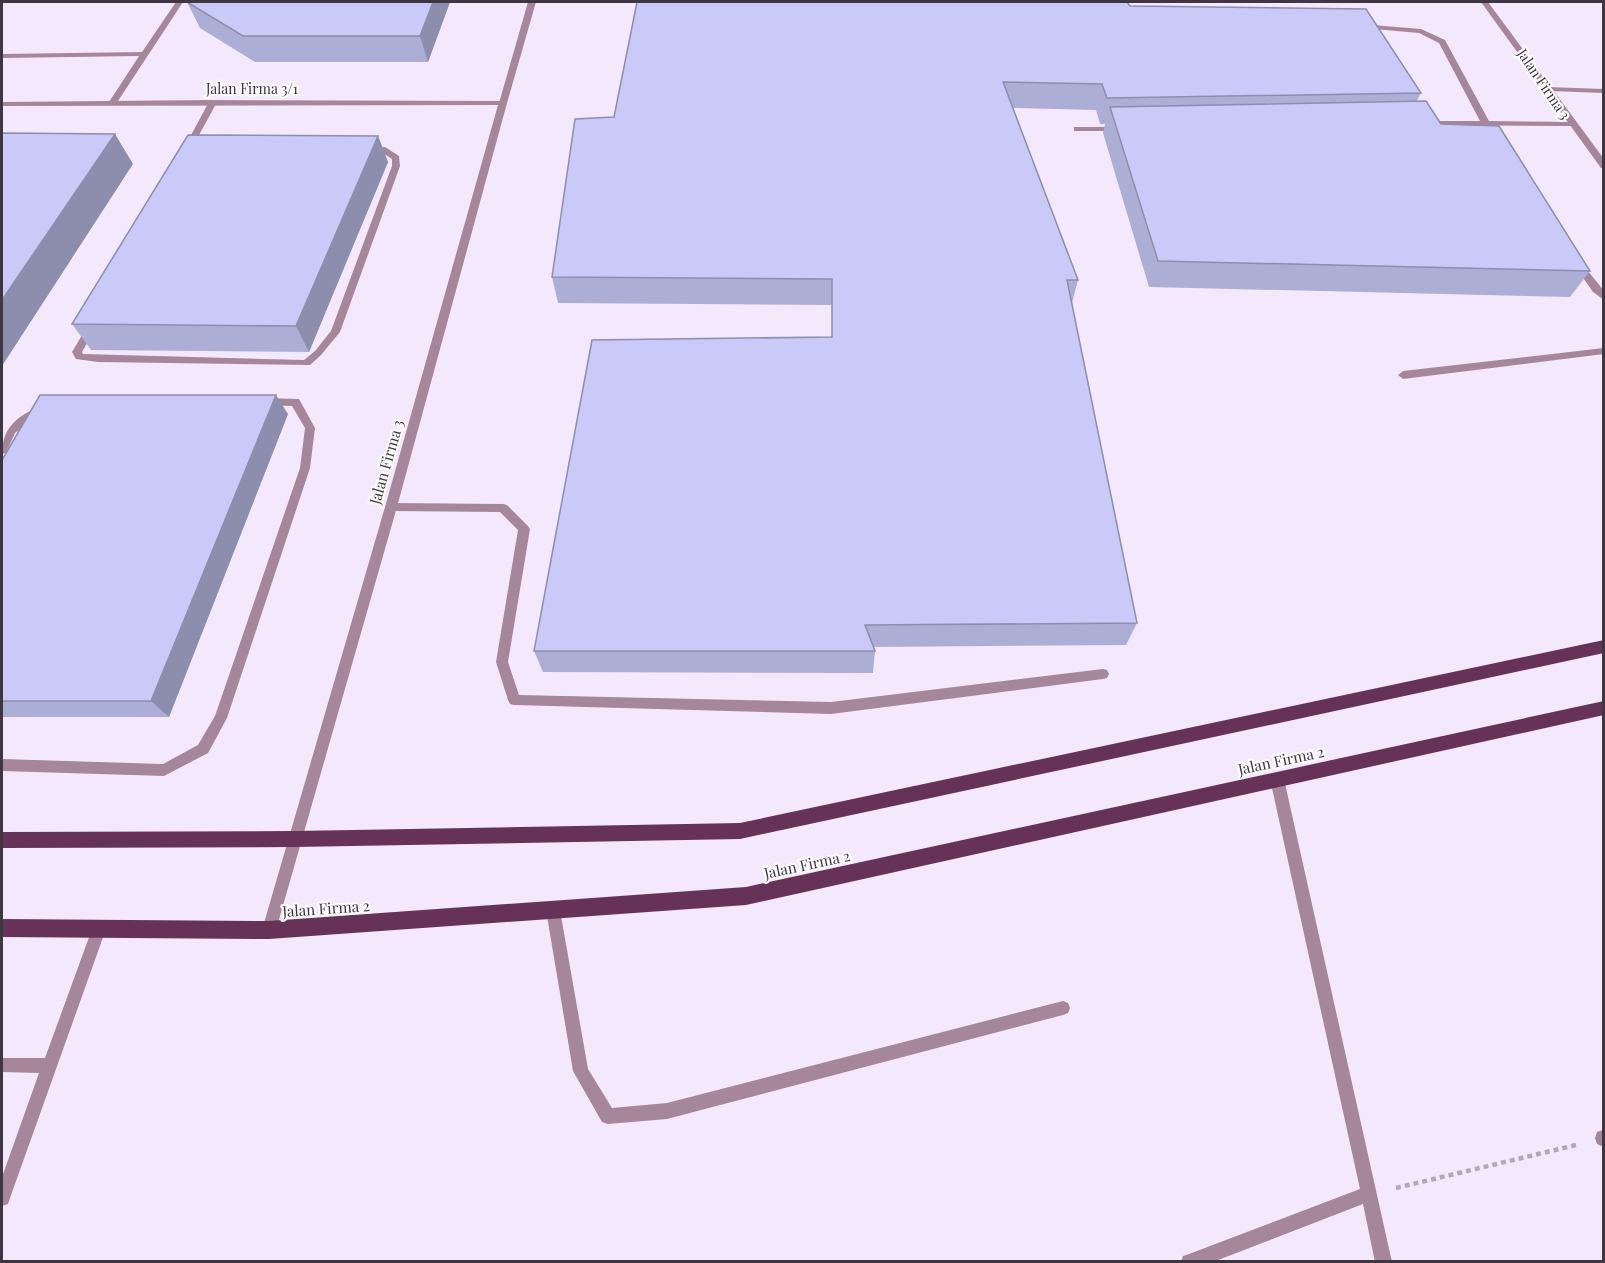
<svg xmlns="http://www.w3.org/2000/svg" width="1605" height="1263" font-family="'Playfair Display',serif">
<style>
.lines{fill:none;stroke-linecap:round;stroke-linejoin:round}
.path{stroke:#b1a8b8;stroke-width:4.5;stroke-dasharray:5 4;stroke-linecap:butt}
.service{fill:#a6869b;fill-rule:evenodd}
.minor{fill:#a6869b;fill-rule:evenodd}
.tertiary{fill:#a6869b;fill-rule:evenodd}
.primary{fill:#663257;fill-rule:evenodd}
.wall{fill:#adaed5}
.shaded-wall{fill:#8d8dae}
.building{fill:#c9caf8;stroke:#8d8dae;stroke-width:1.5}
.labels{text-anchor:middle;dominant-baseline:central;stroke-width:4.5;stroke-linejoin:round;paint-order:stroke}
.far-street-label{font-size:14px;fill:#3e3743;stroke:#fbfbfb}
.street-label{font-size:15px;fill:#3e3743;stroke:#fbfbfb}
</style>
<rect width="100%" height="100%" fill="#f4e9fc"/>
<g class="lines">
<path class="path" d="M1396,1188L1576,1145"/>
<path class="service" d="M176,2H183L116,104L109,102L139,56L2,58V54L142,52Z
M1360,24L1421,29L1445,40L1489,121L1571,122L1575,124L1571,126L1420,125V121H1480L1439,43L1419,33L1363,28H1360Z
M1547,87L1604,89V93L1550,91H1547Z
M210,100L217,102L192,148L185,150L184,148Z
M1074,127H1118L1122,129L1118,131H1074Z
M364,146L385,147L399,156L400,166L340,332L321,355L310,365L98,362L76,359L72,352L88,325L91,324L96,327L82,352L83,354L304,360L315,351L331,331L392,166V159L380,151L364,150Z
M1577,260L1580,261L1604,291V300L1593,292L1574,265L1572,263Z
M1604,348V354L1403,379L1398,375L1403,371Z
M264,398L299,399L315,428L310,468L227,718L208,753L164,776L2,771V759L163,764L198,745L215,716L300,468L305,428L292,406L260,405V399Z
M37,408L41,409L42,412L41,415L15,433L6,453L2,454C2,430 15,417 37,408Z
M391,503L503,504L507,505L528,526L530,529L508,662L519,695L831,702L1103,669L1107,670L1109,674L1107,678L1103,679L831,714L514,705L510,704L508,700L496,662L518,530L500,512L391,511L385,507Z
M1277,773L1282,775L1284,779L1392,1262H1375L1363,1204L1213,1262H1181L1183,1256L1189,1254L1360,1189L1270,779L1272,775Z
M553,903L558,905L560,910L588,1069L612,1108L667,1103L1063,1001L1068,1003L1070,1008L1068,1013L1063,1015L667,1119L608,1124L602,1122L573,1071L546,910L548,905Z
M99,922L104,924L106,929L10,1198L8,1204L2,1206V1177L39,1073L2,1072V1058H45L92,929L94,924Z
M1603,1130H1604V1147L1597,1144L1595,1138L1597,1132Z"/>
<path class="minor" d="M528,2H536L507,103L500,105L499,103Z
M1481,2H1488L1604,159V168H1601Z"/>
<path class="tertiary" d="M213,100L503,101L507,103L397,507L276,930L274,935L269,937L264,935L262,930L385,507L498,105L2,106V102Z"/>
<path class="primary" d="M1604,640V653L740,839L295,847L2,848V832L295,831L740,823Z
M1604,701V715L746,905L269,939L2,937V919L269,921L746,887Z"/>
</g>
<path class="wall" d="M187,2H450L428,62H255L200,28Z
M1130,6L1421,93L1416,102L1441,124L1590,271L1570,297L1149,287L1103,133L1105,124H1100L1096,110L1013,108L1078,280L1072,303L1137,623L1126,645L873,647L875,651L873,673L543,672L534,651L832,337V305L558,303L552,277L614,117Z
M378,136L388,162L309,352L91,350L72,324Z
M288,414L169,717H2V460Z"/>
<path class="shaded-wall" d="M433,2H450L428,62L420,36Z
M115,134L133,164L2,366V300Z
M378,136L388,162L309,352L296,326Z
M276,395L288,414L169,717L151,701Z"/>
<path class="building" d="M187,2H433L420,36H243Z
M637,2H1127L1130,6L1366,9L1421,93L1107,98L1102,84L1003,82L1078,280H1067L1137,623L865,625L875,651H534L592,340L832,337V279L552,277L575,119L614,117Z
M1426,101L1441,124L1499,126L1590,271L1158,261L1110,107Z
M2,133L115,134L2,300Z
M188,135L378,136L296,326L72,324Z
M40,395H276L151,701H2V460Z"/>
<g class="labels">
<g class="far-street-label">
<text transform="translate(1544 84) rotate(56)">Jalan Firma 3</text>
<text x="252" y="88">Jalan Firma 3/1</text>
</g>
<g class="street-label">
<text transform="translate(386 462) rotate(-74)">Jalan Firma 3</text>
<text transform="translate(1281 760) rotate(-12)">Jalan Firma 2</text>
<text transform="translate(807 864) rotate(-12)">Jalan Firma 2</text>
<text transform="translate(326 908) rotate(-4)">Jalan Firma 2</text>
</g>
</g>
<rect width="1605" height="1263" fill="none" stroke="#3e3743" stroke-width="6"/>
</svg>
